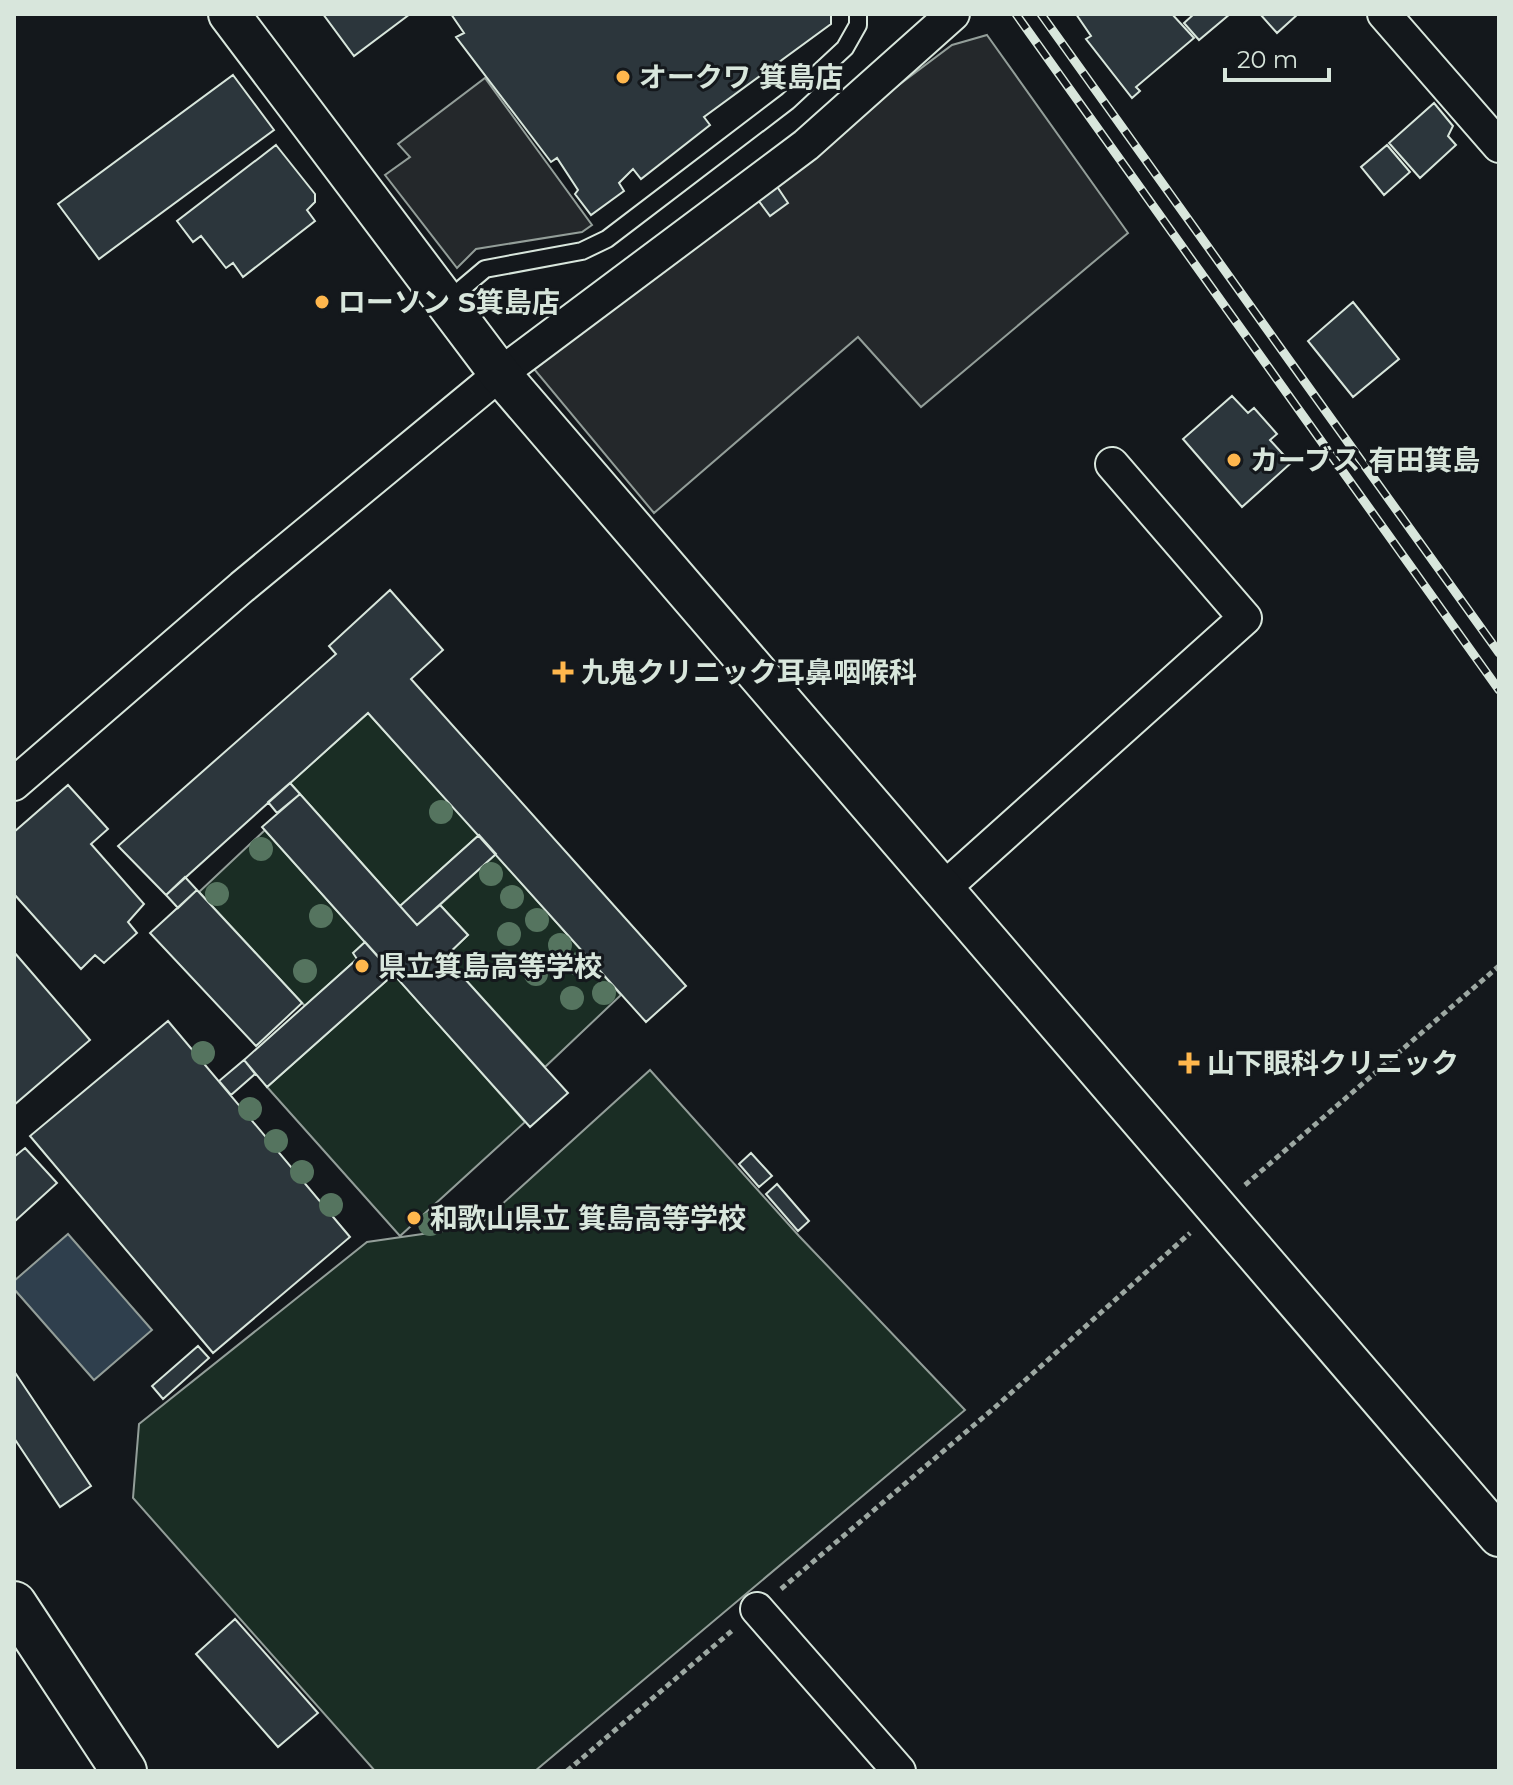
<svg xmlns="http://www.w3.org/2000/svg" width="1513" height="1785" font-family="Montserrat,'Noto Sans JP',sans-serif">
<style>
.green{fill:#1a2d24;stroke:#939e99;stroke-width:2}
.parking{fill:#24282b;stroke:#939e99;stroke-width:2}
.water{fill:#2f3f4d;stroke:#939e99;stroke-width:2}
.building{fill:#2c363c;stroke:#d8e6dc;stroke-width:2}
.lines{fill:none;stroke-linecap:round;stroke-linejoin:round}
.service-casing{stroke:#d8e6dc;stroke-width:20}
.minor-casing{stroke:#d8e6dc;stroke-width:36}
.tertiary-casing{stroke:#d8e6dc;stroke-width:44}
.trunk-casing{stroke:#d8e6dc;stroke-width:48}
.path{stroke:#9da8a2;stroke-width:5;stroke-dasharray:6 4;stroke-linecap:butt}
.service{stroke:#14181c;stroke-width:16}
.minor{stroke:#14181c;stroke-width:32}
.tertiary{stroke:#14181c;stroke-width:40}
.trunk{stroke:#14181c;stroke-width:44}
.rail-casing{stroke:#d8e6dc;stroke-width:9}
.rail{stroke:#14181c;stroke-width:6;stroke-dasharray:18;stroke-linecap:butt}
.tree{fill:#55745f}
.poi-dot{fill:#ffb74d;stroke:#14181c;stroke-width:3}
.labels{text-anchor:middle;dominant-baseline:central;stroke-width:6;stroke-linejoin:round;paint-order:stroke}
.poi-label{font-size:28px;font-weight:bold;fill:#d8e6dc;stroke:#14181c;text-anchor:start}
</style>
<rect width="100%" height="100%" fill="#14181c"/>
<path class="green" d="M368,713L479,835L400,906L290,783Z
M265,830L365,942L357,959L305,1006L199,892Z
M496,854L621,995L545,1067L445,957L468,935L440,905Z
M394,974L525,1122L400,1236L267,1087Z
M650,1070L799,1236L965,1410L535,1771H375L133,1498L139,1424L367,1242L478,1226Z"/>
<path class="parking" d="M987,35L1128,233L921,407L858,337L654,513L529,363L952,45Z
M485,78L592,225L582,232L476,249L457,268L385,175L410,157L398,144Z"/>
<path class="water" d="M68,1234L152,1330L94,1380L14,1289V1281Z"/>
<path class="building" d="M323,14H410L354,56Z
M451,14H831V24L704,117L710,125L641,179L633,169L619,183L624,191L591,215L575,194L578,190L557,158L551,162L456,37L464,33Z
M1076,14H1172L1194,38L1136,87L1140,91L1132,98L1086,39L1091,36Z
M1194,14H1230L1199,40L1184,23Z
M1260,14H1298L1277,33Z
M233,75L274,130L99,259L58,204Z
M1434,103L1453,126L1448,136L1456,145L1420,178L1389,143Z
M276,145L315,194V202L307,210L315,221L243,277L233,263L226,268L201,236L193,242L177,221Z
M1387,145L1410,172L1384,195L1361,167Z
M774,182L788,203L770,216L755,196Z
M1353,302L1399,359L1353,397L1308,341Z
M1232,396L1248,413L1254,408L1277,434L1270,440L1291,463L1242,507L1183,439Z
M390,590L443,650L411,679L686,986L646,1022L368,713L166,895L118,846L336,654L329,646Z
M290,783L300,794L277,813L268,802Z
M68,785L108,829L91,844L144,904L128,922L137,933L104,963L95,955L81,969L14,894V832Z
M300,794L417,925L440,905L468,935L445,957L568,1093L530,1127L262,827Z
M479,835L496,854L417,925L400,906Z
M185,877L197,890L178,908L166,895Z
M197,890L302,1003L256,1046L150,933Z
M365,942L394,974L267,1087L244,1060L357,959L353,953Z
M14,952L90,1040L14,1105Z
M168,1021L350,1237L213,1353L30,1136Z
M244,1060L255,1074L231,1095L219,1081Z
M25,1148L57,1183L14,1222V1157Z
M751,1153L772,1176L759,1187L739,1164Z
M777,1184L809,1221L798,1231L766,1194Z
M198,1346L209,1358L163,1399L152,1386Z
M14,1371L91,1486L60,1507L14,1438Z
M235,1619L318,1713L278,1747L196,1654Z"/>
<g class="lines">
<defs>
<path id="service" d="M446,302L485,269L582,251L607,239L788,101L845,48L858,25V14"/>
<path id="minor" d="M1384,14L1499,146
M14,784L242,587L500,374L806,145L953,14
M943,889L1245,618L1112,464
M757,1609L899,1771"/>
<path id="tertiary" d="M229,14L500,374L1499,1536"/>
<path id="trunk" d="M14,1604L124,1771"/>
</defs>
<use href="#service" class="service-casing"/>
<use href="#minor" class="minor-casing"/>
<use href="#tertiary" class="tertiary-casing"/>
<use href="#trunk" class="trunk-casing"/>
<path class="path" d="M1245,1185L1499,966
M781,1589L993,1409L1190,1233
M567,1771L734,1629"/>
<use href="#service" class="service"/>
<use href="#minor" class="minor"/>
<use href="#tertiary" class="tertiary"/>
<use href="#trunk" class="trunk"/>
<defs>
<path id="rail" d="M1016,14L1499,690
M1041,14L1499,653"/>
</defs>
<use href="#rail" class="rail-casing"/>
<use href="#rail" class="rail"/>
</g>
<g class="tree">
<circle cx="441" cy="812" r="12"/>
<circle cx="261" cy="849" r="12"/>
<circle cx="491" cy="874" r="12"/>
<circle cx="217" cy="894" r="12"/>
<circle cx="512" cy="897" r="12"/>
<circle cx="321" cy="916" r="12"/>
<circle cx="537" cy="920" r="12"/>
<circle cx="509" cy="934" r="12"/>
<circle cx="560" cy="945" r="12"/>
<circle cx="578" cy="964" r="12"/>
<circle cx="305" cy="971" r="12"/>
<circle cx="536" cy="974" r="12"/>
<circle cx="604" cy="993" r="12"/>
<circle cx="572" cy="998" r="12"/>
<circle cx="203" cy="1053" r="12"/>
<circle cx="250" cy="1109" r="12"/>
<circle cx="276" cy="1141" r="12"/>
<circle cx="302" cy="1172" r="12"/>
<circle cx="331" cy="1205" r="12"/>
<circle cx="430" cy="1224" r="12"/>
</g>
<g class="poi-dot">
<circle cx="623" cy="77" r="8"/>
<circle cx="322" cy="302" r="8"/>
<circle cx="1234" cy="460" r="8"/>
<path d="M559 660h8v8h8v8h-8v8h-8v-8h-8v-8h8z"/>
<circle cx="362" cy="966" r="8"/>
<path d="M1185 1051h8v8h8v8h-8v8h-8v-8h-8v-8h8z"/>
<circle cx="414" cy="1218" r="8"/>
</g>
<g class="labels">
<g class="poi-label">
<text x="639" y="77">オークワ 箕島店</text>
<text x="338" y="302">ローソン S箕島店</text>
<text x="1250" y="460">カーブス 有田箕島</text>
<text x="581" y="672">九鬼クリニック耳鼻咽喉科</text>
<text x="378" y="966">県立箕島高等学校</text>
<text x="1207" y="1063">山下眼科クリニック</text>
<text x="430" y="1218">和歌山県立 箕島高等学校</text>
</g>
</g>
<rect width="1513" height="1785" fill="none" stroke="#d8e6dc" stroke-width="32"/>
<path d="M1225 68v12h104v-12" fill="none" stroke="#d8e6dc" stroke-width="4"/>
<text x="1237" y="68" font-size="24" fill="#d8e6dc" stroke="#14181c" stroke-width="6" paint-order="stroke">20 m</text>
</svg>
